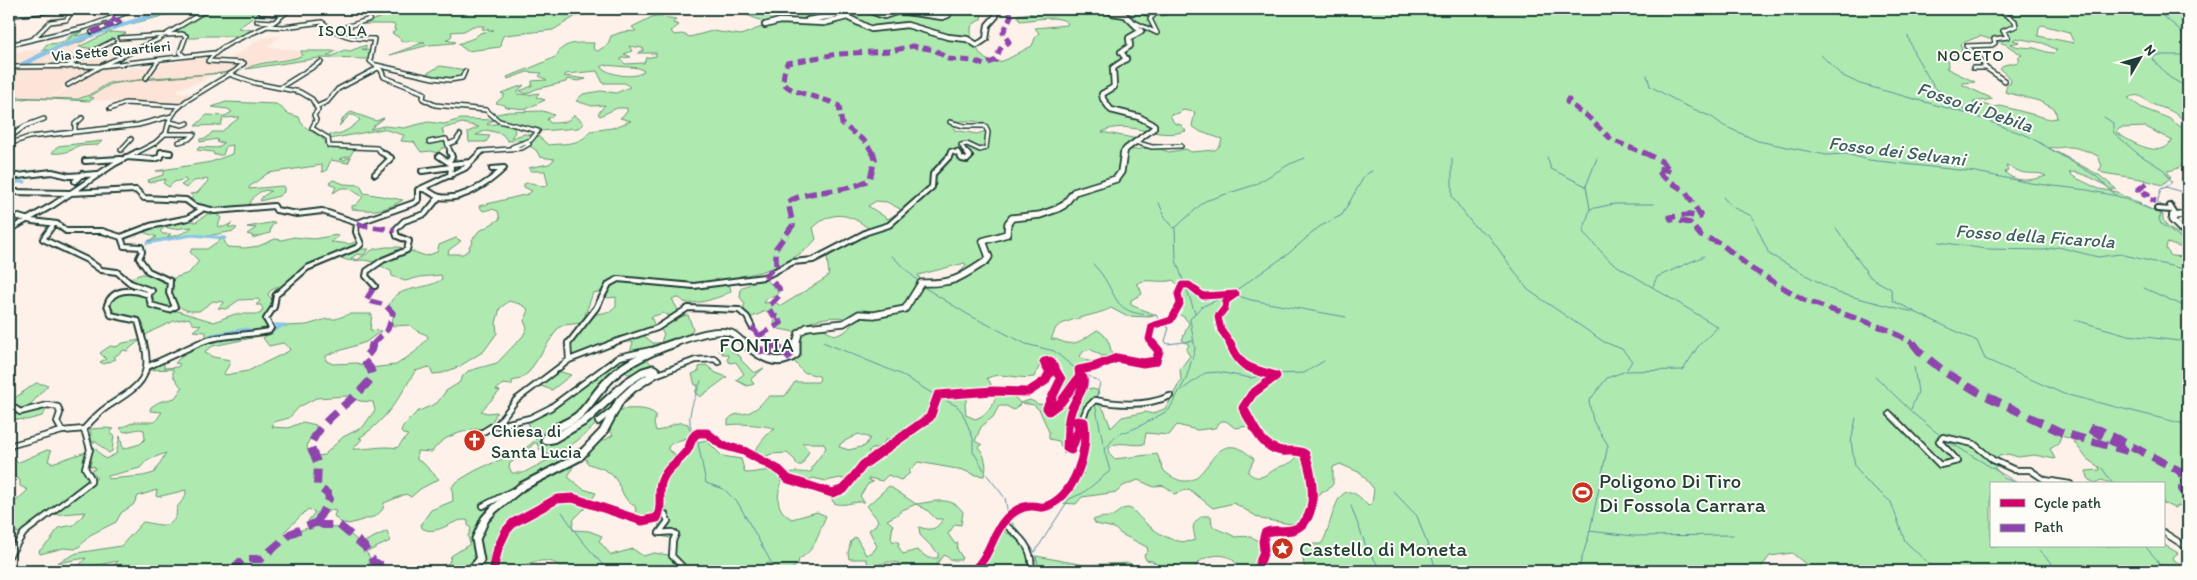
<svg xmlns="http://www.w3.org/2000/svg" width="2197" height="580" font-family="Itim,sans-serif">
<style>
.built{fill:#fde4d8}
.green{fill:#aeeab0;stroke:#669472;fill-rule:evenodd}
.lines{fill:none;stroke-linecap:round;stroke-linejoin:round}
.stream{stroke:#5f8ea1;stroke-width:1}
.canal{stroke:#8ac4e9;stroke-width:3}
.river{stroke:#8ac4e9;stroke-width:4.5}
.street-far2-casing{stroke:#1f3d34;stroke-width:6}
.street-far1-casing{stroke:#1f3d34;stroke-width:8}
.street-casing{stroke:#1f3d34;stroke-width:8}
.secondary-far2-casing{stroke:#1f3d34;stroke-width:8}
.secondary-far1-casing{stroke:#1f3d34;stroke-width:9}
.secondary-casing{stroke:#1f3d34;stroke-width:11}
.primary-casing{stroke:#1f3d34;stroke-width:8}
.street-far2{stroke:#fdfcf7;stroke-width:3}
.street-far1{stroke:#fdfcf7;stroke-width:4}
.street{stroke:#fdfcf7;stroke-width:4.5}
.secondary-far2{stroke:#fdfcf7;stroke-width:4.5}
.secondary-far1{stroke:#fdfcf7;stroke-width:5.5}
.secondary{stroke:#fdfcf7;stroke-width:7}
.primary{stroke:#fdfcf7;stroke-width:5}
.quiet-far2{stroke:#8e44ad;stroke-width:5;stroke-dasharray:9 5;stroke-linecap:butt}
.quiet-far1{stroke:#8e44ad;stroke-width:5.5;stroke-dasharray:12 5.5;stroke-linecap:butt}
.quiet{stroke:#8e44ad;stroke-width:8;stroke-dasharray:15 8;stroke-linecap:butt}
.cycleway-far1-casing{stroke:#fdfcf7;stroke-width:10}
.cycleway-casing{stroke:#fdfcf7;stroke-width:12}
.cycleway-far1{stroke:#d6006c;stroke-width:7}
.cycleway{stroke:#d6006c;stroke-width:9}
.labels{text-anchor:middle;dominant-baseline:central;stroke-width:4;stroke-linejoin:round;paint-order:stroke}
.far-street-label{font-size:15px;fill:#1f3d34;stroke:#fdfcf7}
.far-quarter-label{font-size:16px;letter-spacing:1px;fill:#1f3d34;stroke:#fdfcf7}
.poi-label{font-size:18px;fill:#1f3d34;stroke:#fdfcf7;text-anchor:start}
.water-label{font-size:19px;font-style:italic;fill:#3a5f61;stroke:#fdfcf7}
.quarter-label{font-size:20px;letter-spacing:1px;fill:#1f3d34;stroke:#fdfcf7}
.near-poi-label{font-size:21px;fill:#1f3d34;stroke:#fdfcf7;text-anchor:start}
</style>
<rect width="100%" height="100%" fill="#fdf1e9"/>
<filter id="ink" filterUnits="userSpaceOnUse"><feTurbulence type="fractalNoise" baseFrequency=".02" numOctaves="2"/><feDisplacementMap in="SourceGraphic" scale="10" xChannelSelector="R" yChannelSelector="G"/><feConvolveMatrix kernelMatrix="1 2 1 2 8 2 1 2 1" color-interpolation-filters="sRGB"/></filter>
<g filter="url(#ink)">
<path class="built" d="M281,36L267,47L301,51L302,55L294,60H273L240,69L246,62L228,61L256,41L266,37Z
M79,41L86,42L80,47L98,49L67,66H24L49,52Z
M146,44L100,65L70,67L75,62L100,49Z
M50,49L16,66L9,67V52Z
M209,54L205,63L242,64L236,70L210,73L204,81L178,89L177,92L195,94L180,105L91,100L93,99L89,98L110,83L103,86L84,97L52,98L106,66L118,65L116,69L155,66L143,79H147L162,64L182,61L185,56Z
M97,67L62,86L64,87L61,91L50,98L9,97V74L20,68Z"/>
<path class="green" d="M167,9H178L166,15L104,31L83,41L49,52L24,66H16L48,50H42L47,44L62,43L76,31L88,28L75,36C81,37 156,13 167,9Z
M211,9H266L238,28L252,30L240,36H201L197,38H189L187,33H173Z
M396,9H594L591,10L593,13L592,14L576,16L553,30L505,35L503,36L500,43L502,45L500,47L467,51L458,44L474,38L480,33L494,30L482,29L484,26H473L464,31L451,32L452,36L446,40L456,42L454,43L429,45L390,55L425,42L400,41L401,39L392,33L396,30L394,29L395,25L391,24H363L392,13L389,11Z
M731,9H818L815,12L820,23L829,26L838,23L833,11L839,9H983L981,19L972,25C969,33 973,40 976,47C992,77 1011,55 1032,46L1036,36L1039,33L1035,28L1067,25L1068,23C1058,14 1034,20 1020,21L1017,15L1032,13L1040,9H1090L1087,11C1094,14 1100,12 1108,13C1117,13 1124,17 1133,15L1124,9C1139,9 1151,20 1166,15H1158L1153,12L1169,10L1174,13L1178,9H2187L2188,119C2180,119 2177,114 2171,111C2165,108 2158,107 2152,104C2144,101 2141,91 2128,98L2142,108L2168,118L2187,131L2188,138H2185L2182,148L2188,150C2188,164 2181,169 2167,171L2171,177L2162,185L2141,179L2103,173L2099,170L2102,166L2098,156C2091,152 2075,146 2066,147C2060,147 2057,149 2050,147L2049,148L2099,175L2116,189H2110C2102,182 2080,171 2069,172L2074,177L2099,189L2118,192L2124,197L2141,203L2139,204L2163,215C2162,228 2176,232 2186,237L2180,238L2186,245V249L2167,243L2166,249L2171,256L2188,257V515L2180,505L2174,508L2163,503V484H2114L2101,480L2095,483L2089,480L2086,471L2100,470L2099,467L2087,459L2072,439L2061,436L2058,444L2050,449L2055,459L2034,455L2018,457L2008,454L1999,456L1995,461V468L2004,478L2019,484H1991V546H2163V544L2178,553L2172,558L2188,571H1811L1807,565L1792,553L1770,556L1758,571H1305L1302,553L1310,544H1321C1334,528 1334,464 1368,506L1372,503L1374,489L1361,473L1340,464L1333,467V484L1327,491H1322L1313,504C1315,490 1317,450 1298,448C1286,447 1279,450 1268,443C1255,434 1255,420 1246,408L1247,402L1281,377C1272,365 1250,370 1239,359C1235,355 1235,347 1232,341C1228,335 1221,329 1220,322C1220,317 1227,309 1228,301L1236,297L1238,294C1227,288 1215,295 1203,295L1190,284H1177L1173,280C1161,284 1147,277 1136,284L1139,286L1142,294L1131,300V305L1156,315L1150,317L1126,316L1111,308C1099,315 1064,319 1056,328C1054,331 1053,336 1051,339C1056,339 1058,340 1063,342C1077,347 1086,337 1097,330C1108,335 1110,345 1112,356H1102L1090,349L1084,351L1080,356C1087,364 1094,361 1103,360L1093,366L1078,369C1079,386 1062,397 1050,407L1063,381L1045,358L1043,359L1034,377C1018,380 1002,371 987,378L991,384L989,389L969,394L965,404L966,415L975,419C986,416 994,405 996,395C1005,391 1015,396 1020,403L1030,400L1038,404L1047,405L1052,413C1063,408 1074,391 1080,380L1082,381L1065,415L1066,452L1064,454L1059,441L1049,439V432L1040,411L1034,405L1021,403L1014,410L1006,406H999L993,417L981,427L975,441L982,445L978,447C985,454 988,467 984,476L975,475L963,470L918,462L909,471L910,473L901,480L888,475L882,481L869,478V480L873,482L868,484L860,496L864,502C852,501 845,507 834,503L831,498L854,485L855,477L860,469L912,433L895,439H887L880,446L868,451L870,454L866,457L868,458L848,481L840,478L826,481L813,478L805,482L789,474C796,469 805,475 812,471V467L826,448L823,443H802L809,451L802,465H797L795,460L787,453L771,454L763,458L753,452C761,445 765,433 775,429C769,425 736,423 728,425V420C735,411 742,416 750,412C759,408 763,401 770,396H785L795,382H818L820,379L819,376L803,372L794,361C808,348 785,332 822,328C827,329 827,333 832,334C842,337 851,328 854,319L842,320L844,318C830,315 804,321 795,332L779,329L774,322L775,318L766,311L750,318L742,310L745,304L740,297L741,288L763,278L780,290L776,296L767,298L764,303L775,302L781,306L826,278L829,274L827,258L835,251L873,232C853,215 834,207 813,228L816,239C801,259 765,273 740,276L737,280L729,283L731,291C724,297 693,306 684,302C682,300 680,298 678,298L672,299L679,312L673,317L663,313L651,317L655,326L663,324L623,336L571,358L569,344L596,314L610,312L616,307V297L608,298L599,292L593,293L585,315L587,317L582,323L564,325L558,328L529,372L520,379L512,381V385L503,384L496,390L500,391L481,411L487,413L497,412L491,424L470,436L477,429C460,432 442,436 432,452L417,451V460L423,463L439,479L420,489L411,497L406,494L384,503L383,509L376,516L349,524L340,522L334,516L336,511L330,510L315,523L308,521L315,512L308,509L284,532L288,536C324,517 353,524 372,562L367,566L371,571H109L118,561L76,569L86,558L57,563L77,553L121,546L143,522C154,523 170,531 176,516C177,513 176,510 177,508C180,501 187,499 186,490L157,497L156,496L157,490L138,496L133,505L121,513L116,522L90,535L80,546L75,549L64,548L40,554L39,551L51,540L58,528L74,525L86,512L51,515L97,478L91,471L95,469L94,466L91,467L90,465L93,446L105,459L116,454L120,436L123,449L140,444L145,439L144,430L139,429L124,432L120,428L135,422H155L162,412L150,411L151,407L159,402L175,398L182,388L173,376V369L149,370L152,366L164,360V368L178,367L180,364L175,363L183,355L182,353L205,341L249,337L252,338L213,346L205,351V353L213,357L230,360L229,365L224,373L225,375L248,371L289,351L290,349L283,343L269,346L263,338L277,328L285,326L307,325L327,319H336L349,314H372L370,330L381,331L366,342L330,354L326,356V361L333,364L357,363L370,368L396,365L415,352L428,338L427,335L417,331L410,325L393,326L391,324L395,312L389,305C398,284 424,292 442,279L441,275L420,277L405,281L392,276L391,271C383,268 377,262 369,261C358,258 355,264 341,258L358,249H369L363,255L357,254L351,258L357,260L374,249L386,247H399L426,256L437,252L439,245L456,238L461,241L449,250L448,254H463L470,249L469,246L473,243L472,240L478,232L500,219L498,211L492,209L483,211L479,206L528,194L532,191L524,187V184C531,181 537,185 543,187L548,185L545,171H532L528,168L549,164L555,159L540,157L536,150L528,145L532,143L531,140L538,136L548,145C564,143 581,146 590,131L612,128L631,121L620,118L627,112V108H617L600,116L598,114L605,105L592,106L576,101L583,94L601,91L616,93L630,87L625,83H603L597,71L566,74L564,76L586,79L578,81L567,79L566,82L536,89L526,94L520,91L532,86V81L547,80L539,76L542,73L527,72L508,79L507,77C523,71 542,64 557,56C562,41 580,43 594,43L593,49L598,51L608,44L611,36L622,32L636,31L632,27L654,16L676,19L673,23L679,25L671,31L674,35L682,34L690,37L712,31L741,35L767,25L765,22ZM2042,25L2069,32L2074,43L2038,36L2039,27ZM1980,36L2005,44L2022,55L2019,56V62L2004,65L2000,69L2011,79L2010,84L2007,85L2005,92L2039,101L2055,109L2057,118L2050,119L2001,106L1994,107L1973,102L1993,99L1963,85V83L1975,82L1946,68L1948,67L1947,55L1958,54L1962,50L1960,44ZM2016,38L2043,43L2057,50L2054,53C2047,53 2042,50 2034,48C2025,47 2019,48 2010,44L2020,42L2013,40ZM629,46L643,48L644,50L638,53H656V56L646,58L644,63L625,64L621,60V58L631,57L624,54L632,51ZM605,65L639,68L644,71C635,80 609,75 601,67ZM1183,110L1195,112L1192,126L1201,132L1222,139L1220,146L1215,150L1191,152L1186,149L1169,152C1148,144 1147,150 1127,150L1124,148L1134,140L1133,138L1102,132C1128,118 1155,141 1186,131L1181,125L1174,123L1170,115L1179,113ZM961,121H973L988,124L989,130L977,134L954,130V126ZM2146,127L2173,141C2168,143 2169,146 2164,148C2151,154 2127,140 2116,132L2120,128ZM2006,166C2012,167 2015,170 2021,172C2030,175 2038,171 2046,176C2033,180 2016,184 2005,172L2008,171ZM876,201L887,202L902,210L888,219L868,206ZM965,263L966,266L960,272L958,282L953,284H922L918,275ZM509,301L520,304L527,308L528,313L524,321L527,328L523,336L497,363L468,371L462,377L459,383L446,391L437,403L417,412L403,426L401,432L403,434L408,435L397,448C382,445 368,450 353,449L362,439L359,438C384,423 401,396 415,371L429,367L433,374L443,373L460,366L484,351L497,333L496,323L500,308ZM347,396L360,401L373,402L375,410L363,427L343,437L324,455L311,457C300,440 317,437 316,425L303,422L288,428L272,427L274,422L289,418L299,407L316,398ZM858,434L870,438L865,446L849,450L839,447L841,443ZM166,453L154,473L143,476L108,479V476L140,468L147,460Z
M109,32L126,33L97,49L79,47Z
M366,45V49H362L370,51L368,59L319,58L246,69C260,60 294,62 302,55L301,51H336L327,56H333L344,50L350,51Z
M440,66L466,70L462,73L464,75L462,78L444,80L424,75Z
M236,70L224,73L151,78L111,84L89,97L94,98L90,101L30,98L9,101V97L78,99L89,95L109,83L222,73Z
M524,85L518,91V94L528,95L539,93L536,97L545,100L526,109L506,107L505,105L496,103L505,95L501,93Z
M226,102L276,104L281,107L286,113L299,117C302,133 324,131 327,147L355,148L350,156L339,159L344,160L351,157L348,163L331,160L326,171L322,172V165L268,173L249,187V189L282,186L284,187V192L279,196L260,201L262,197L271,191C260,188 252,197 248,207C229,209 204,215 189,200L194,196L190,194L197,193L208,181L207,179L194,181L186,188L181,185L187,181L185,179L174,182L169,187L163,183L166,179L149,183L148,180L163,175L165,171H156L211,162L232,154L233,145L226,146L223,155H214L213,152L197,150L199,147L217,148L223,144V142L218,143L217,139L200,142V139L207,138L212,132H221L240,117L223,118L221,125L195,126L207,115L225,116L232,112L228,109L212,107Z
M543,111L554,115L547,119L550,123C559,123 568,123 574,115L583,122V125L578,128L540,131L501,121L492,115L507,112Z
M351,112L376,121L384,118L370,129H371L384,126L404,128L428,122L444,124L461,119L494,120L487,124L488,125L502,123L513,125L515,132L511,138L524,134L534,135L529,140L508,141L502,134L487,130L476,135L490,136L486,142H469L468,132L479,127L462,123L442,129L448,148H442L437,153L431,151L421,152L414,142L401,141L404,135L383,129L330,139L327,135C342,135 349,130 360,120L354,115H350L339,126L344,117Z
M102,141L98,145L77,146C72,152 60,154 52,153L58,146Z
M333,180L344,184L360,185L364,193L403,200C383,212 373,211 352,209V206L356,205L363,197L349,188H341L333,193L336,187L329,183Z
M220,212L218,216L221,217L218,227H224L232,223L228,227L237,228L234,231L207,236L194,235L148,241L157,237L140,231L154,226L164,228L160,231L163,234H171L167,237C176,236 186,233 192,227L173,229L157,225L187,220L196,222L209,213Z
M275,222L271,227L270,233L252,238L253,236L247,234L256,228L247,227Z
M337,235L338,237L331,242L350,244L355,242L357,243L355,247L313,262L302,269L294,279L275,295H271L279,286L270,291L268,295L272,299V304L262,321L269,327L267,331L206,338V332L193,331L201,325L193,324L189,318L174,321L152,331L145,336L144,326L140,318L122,317L113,313L110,302C120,289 134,291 148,296L150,306L174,310L214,322L235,314H260L263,309L261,305H256L260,301L258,299L239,300L226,309L218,308L224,302L213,301L199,311C182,312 177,307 170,292L174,286L171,279L189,273L199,261L190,252L192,249H207L223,238L227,247L245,248L259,246L275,239L282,240L294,237L314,239Z
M142,274H148L169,285L166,293L173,306L170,308L152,305L154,289L139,284L130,278Z
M1183,285H1188L1200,295L1233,294L1224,301L1222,308L1216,315L1219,329L1232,350L1234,360L1245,367L1272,375V378L1250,392L1241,403L1249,426L1235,428L1226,421H1221L1215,428L1197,430L1177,425L1169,435L1146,433L1144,444C1132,447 1118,439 1109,448V454L1114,459L1157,454L1164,471C1204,505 1206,442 1234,447C1241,447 1249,455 1254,459L1248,472C1260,485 1270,470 1282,466C1290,463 1293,463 1298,455L1303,453L1309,487L1308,512L1301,522L1291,524L1261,519L1234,503L1213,508L1189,489L1174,494C1167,487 1164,483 1154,487L1138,480L1123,486L1117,492L1082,497L1076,504L1061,503L1084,473H1078C1087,453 1092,441 1085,420L1077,427L1070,445V428L1076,403L1087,388L1097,390L1099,393L1096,396L1095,400L1104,410L1111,428L1122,417L1146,412L1152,414L1166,408L1181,380L1180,369L1190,356L1186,350L1189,345L1182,340L1189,323L1184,317L1178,314L1183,301L1181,293L1185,291L1181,289Z
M688,315L693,329L689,336L645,357L652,365L648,375L628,374L623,370L617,368L605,376L608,378L583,407L599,405L614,397L617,398L612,403L615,405C602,418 566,458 546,454L544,450L539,449L537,443H534L525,453L510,463L509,467L512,473H523L548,460L564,457L587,444L605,440L613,435L609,429L617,415L623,409C634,409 648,407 656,415L654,424L656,431C669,430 674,419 688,424L691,433C685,442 674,439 668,447V450L675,454V457L664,471L656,515L645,519L632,516L636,511L635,506C621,500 622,484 612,475C605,468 596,467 587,463V460L583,458L576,460L568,477L583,489L596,493L591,501L570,496L507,525L489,571H455L442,568L441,566L449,563L451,556L470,544L468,536L471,529L468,525V521C456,515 438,538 422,528L421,524L431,510L453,501L452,487L455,483C464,477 474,471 483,467C499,460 531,451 539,434L537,431H529L528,422L602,366L614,365L619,359L630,353L633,342H618L643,335L653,343H661L664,333L659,329L677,317Z
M140,340L127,351L124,350L114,357L116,359L104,364L100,362L106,359L100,353L110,346L116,347L123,343Z
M724,341L733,348L731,351L741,357V360L754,373L764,368L751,379V380L754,384L747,386L736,380L744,374L736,362L730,363L727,359L729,357L727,354H722V351H719L720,344Z
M706,365L716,373L727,377L700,397L695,393L698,385H695L692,374L699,371V367Z
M558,371L571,375L552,390L538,385Z
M36,383L48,385L29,406L31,407L20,411L9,402Z
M49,406L42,416L27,420L9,419L16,412L19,413Z
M105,428L114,429L111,431V435H114L112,451L109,453L96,442H92L90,429Z
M706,440L722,456L741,459L745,473C759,473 772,466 782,477C778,494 773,509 792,519L817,512L826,516C818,533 817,549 799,559L798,564L793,568L794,571H760L771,566L769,563L745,571H564C548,548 518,571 497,571L500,549L512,527L562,499L588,505L574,519L572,527L573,530L589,531L602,536L599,541L611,555L633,549L643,556L654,553L668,555L670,551V538L656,535L659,524L666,516L663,487L666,474L697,442Z
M9,445L15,446L10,456L15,458L17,463L47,450L51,451L48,461L52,463L86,452C84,463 81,471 90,479L88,482L23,532L9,533V519L15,502L28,490L20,486V480L9,473Z
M889,486L916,504C934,502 951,495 963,512L961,525L955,524L948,534L955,544L958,543L957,549L962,557L961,560H952L944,555L937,563L935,571H908L897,569L899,563C886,560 882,564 870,568L866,559H849L848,553L851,541L856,537L866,555L873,552L877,546L869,530L875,526L878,520L867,506ZM916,504L927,510L936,519H943C936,530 931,531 919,527L920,535L938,553V558H928L917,550L903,554L898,546L899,543L897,540L893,542L891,538L893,525L887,520L900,513V511Z
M1128,508L1133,510C1146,526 1173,548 1195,540C1194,526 1189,527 1202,516H1211L1212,525C1217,531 1228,532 1235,537C1264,533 1267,549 1253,571L1238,567C1236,564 1235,562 1233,560C1223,551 1200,556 1195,567L1200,569L1216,571H1161V567L1152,561L1146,560L1144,555L1148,552L1147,547L1121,534L1114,528L1096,524L1093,520C1109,514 1107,522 1122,509Z
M1001,530C1018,536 1033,553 1027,571H976Z
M387,531L390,541L369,551L362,543Z
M1036,556L1084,565L1130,563L1137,571H1035L1033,561L1036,560Z"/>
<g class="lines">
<path class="stream" d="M2154,9L2179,29L2188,45
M1908,36L1914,53L1934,87L1971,115
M63,45L75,34L89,28
M2188,47L2182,55H2156L2153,59L2169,77L2188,88
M1820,54L1841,75L1860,84L1972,115L2028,136L2096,176L2116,195
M1647,75L1650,86L1682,104L1712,117L1724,126L1758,141L1826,155L1846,154L1869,160L1976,172L2030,183L2087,190L2117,196L2162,214
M2104,117L2113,123V132L2137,153L2164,170L2172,182L2166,187
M1547,157L1551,169L1586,186
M1452,158V197L1474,226L1489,236L1528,290L1604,342L1622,349L1632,361L1627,369
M1723,197L1732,207L1752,216L1769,254L1838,293L1917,313L1977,341L1985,359L2064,394L2188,425
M1159,203L1165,217L1174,228
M2163,207L2157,203L2161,189L2166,187L2188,194
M1590,209L1614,204H1654
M2163,211L2159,219L2161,224L2183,240L2184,242L2180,245
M1836,228L1870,277L1891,289L1893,301L1914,311
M1939,242L1986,249L2044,250L2058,247L2098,257L2120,254L2188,270
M892,256L918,281
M1093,264C1121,292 1107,315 1156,315L1160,322
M1184,283L1176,260L1175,228L1205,201L1254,185L1290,164L1305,158
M922,286L967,314L1026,344L1054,351L1077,370
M1653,286L1657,277L1704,256
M1186,287L1195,313
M2144,288L2188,308
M1232,293L1288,254L1319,227L1342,215L1365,175L1372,171
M1236,295L1251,300L1346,317
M2075,320L2128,335L2188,342
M1163,324L1169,328L1165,341L1167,344L1193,341
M823,342L900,374L935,395
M1081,371L1100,383L1096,399
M1276,374L1304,373L1324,361
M1875,376L1915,415L1941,436
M1182,390L1205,373L1218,372L1251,378L1264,375
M941,398L957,406L962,412L973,438V451L984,470
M1095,403L1104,448
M1911,409L1918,392L1914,367
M1856,418L1851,442L1855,466L1865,480L1891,502L1905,541L1936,571
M693,432C684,417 696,396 701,381
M697,438L706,483L724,489L738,503L776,571
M1944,439L2019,484
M2102,468L2113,484
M987,475L1005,498L1008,514
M1393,491L1417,516L1437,571
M1351,506L1367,549L1382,571
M562,512L579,537L608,571
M1010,520L1035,552
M1589,531L1633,536L1733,535
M2035,546L2059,571
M2145,546L2158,561L2160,571
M1035,552L1069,499L1083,493L1110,471L1104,450L1117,435L1138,427L1169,410L1186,379L1195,349L1190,319L1201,307L1226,296
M1036,556L1040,571
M1861,564L1909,571
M1578,571L1589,535L1608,445L1593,421L1589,401L1607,378L1626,371L1683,370L1699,345L1718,327L1611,262L1583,232L1590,209L1586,186L1597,158"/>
<path class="canal" d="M10,182H25
M147,243L192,235L225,238
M269,333L284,325H273
M211,335L246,329L256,332L265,331"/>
<path class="river" d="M9,72C60,42 117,27 173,9"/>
<defs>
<path id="street-far2" d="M1133,9L1152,15
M2002,9L2001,12L2015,21L2016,26L2003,31L2008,37L1994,39L1995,43L1992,45L1966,46L1978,56L1986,68L2005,81
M109,13H122
M261,13L283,14
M272,14L279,9
M257,21L273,22
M1132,21L1157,33L1150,19L1154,15
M266,26L284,27L322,22C340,36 351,39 374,39L370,61L381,70L384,77L424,93L423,99L435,105L486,110L499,121L538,131L531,140L512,147
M334,31L370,19
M92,32L119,22L112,18
M34,38L50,22L66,20L74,9
M120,38L182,34L186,36L180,52L183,55
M9,45L86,27L137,9
M376,65L433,78L450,80L462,78L465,71
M9,67L101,66L214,53
M67,67L78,59L113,41
M1973,68H1986
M232,75L255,83L300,92L312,99L318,110L314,115L316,120L312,128L328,138L329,146L377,148L383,154
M146,78L158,61
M68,85L101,66L157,40L208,9
M281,87L321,62
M316,107L327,102L338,89L378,68
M110,109L125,103L180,106
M170,122L182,125L188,123
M950,122L964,126H985L988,132L986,148L980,150L967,144L961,145L967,154
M9,124V126
M75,131V124L82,118
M165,134H194L189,139L179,142
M9,138L25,126L44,119
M429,142L446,139L451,154
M1135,142L1152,147L1181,146
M9,144L29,137L138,125L172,116
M449,144L456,141L460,135
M121,150L131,139
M134,154L155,143L166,133L169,121L176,110L186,101L235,71L244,63L208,61C224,41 247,37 269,25C277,21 283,14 291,9
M160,154L170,153
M479,154L482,151L522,148L529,144
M950,154L951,151L958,154"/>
<path id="street-far1" d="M164,152L170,153
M957,152L962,159L967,160L970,157L966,152
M439,156L451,164L471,162
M126,157L154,159L161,157V152
M85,161L121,159
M449,161L452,157L450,152
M422,171L451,167L450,176
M375,174L391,158L381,152
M9,177L52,172L69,176L98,174
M75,181L82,174
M422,189C429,189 433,196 440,197C462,201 489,183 504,168L492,169
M418,190L465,168L481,152
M9,192L70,193L136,190L144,198L186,200L194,206L215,211L274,206L276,210L297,214L322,211L357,223
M2170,206L2175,214L2172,215V220
M2157,209L2172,210
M9,214L32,221L57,224L66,231H102L121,237L150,226L188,218L201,210
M2188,222L2180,221L2188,229
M53,225L43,239L87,260L101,270L117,272L130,283L152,291L146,294C132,289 112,288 107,305L111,315L138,321L144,344
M9,230L53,205L114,164L137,152
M121,237L124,246L141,247L142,252L139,258L148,271L170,281L169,293L175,307L169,310L151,305L148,294
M375,286L366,276L367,271L383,260L407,250L409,241L397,236L395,230L404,221L425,214L439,197
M197,344C218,334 246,336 269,331L271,328L266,319L274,307L276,295L307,268L358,247L361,244L356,232L357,223L414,203L418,200V190
M568,344L596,308L609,284L618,279L694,286L764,277L793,262L813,260L867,232L889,225L932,187L933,174L949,157L951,152
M609,344L657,328L688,308L739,310L747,317L752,327
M1153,344L1149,339L1152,326L1171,320L1180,304L1178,294L1182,285H1189L1203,296L1236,294L1226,301L1225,308L1218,317L1221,330L1231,344"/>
<path id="street" d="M568,343L569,360
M1230,343C1241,370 1250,368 1276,376L1252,394L1243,408C1253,424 1260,448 1282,451C1290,452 1297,449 1305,454C1312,473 1321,518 1295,529C1286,533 1274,528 1265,533L1263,541L1264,551L1257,571
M147,367L199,343
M655,375L696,360L715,359L718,362
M1080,378L1079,370L1094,367L1117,358L1143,363L1156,361L1159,351L1152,343
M9,404L20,412L48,405L58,407L60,413L57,422L62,431
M1890,414L1940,465L1958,461L1939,441L1943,437L1974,444L1993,460L2015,470H2030L2045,480L2070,484
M1082,420L1087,408L1095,400C1119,405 1147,406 1170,396
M598,422L612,411
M497,425L516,400L569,360L613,343
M475,437L491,427L530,418L550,408L619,357L651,350
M9,446L62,431L84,429
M483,506L512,491
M660,512L665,514L668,521L659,533L672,532L676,534L673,541L672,556L682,566V571
M1003,523C1020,536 1034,548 1031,571
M2163,532L2188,548
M9,556L24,533L91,482V478L85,468L90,449L84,429C91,421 98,413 107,407C135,388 154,381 144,343"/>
<path id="secondary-far2" d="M865,9L884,16L899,11L942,17L948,15L951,9
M1110,9L1112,13L1125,15L1141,31L1129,38L1130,46L1121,52L1126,59L1113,68L1114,87L1102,94L1103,99L1111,110L1139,117L1154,125V128L1126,149L1123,154
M13,14L61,9
M808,20L832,16L847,9
M765,25L780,21L824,23L847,17L871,29L907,25L948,37L967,39L977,45L986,39L988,25L996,16L995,9"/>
<path id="secondary-far1" d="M2188,214L2175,216L2172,220L2188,236
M672,344C686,339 718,326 733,334C737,336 741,341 745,344
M796,344L799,333L807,327L844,323L859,314L874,315L905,309L921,283C954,284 960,278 986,261L989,257L983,241L1007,234L1008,223L1012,218L1040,215L1057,209L1064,205L1074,192L1116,179L1121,172L1124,152"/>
<path id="secondary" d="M744,343C760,356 777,369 796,354V343
M470,571L480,560L476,539L485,519L494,509L521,487L579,457L603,432L620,400L633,388L656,373V371L653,369L643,372L626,383L586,420L553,439L545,440C552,426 568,425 579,415C589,406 596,393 606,383C623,363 651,351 675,343
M493,571L498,548L506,531L513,523L557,499L573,498L642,521L657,518C663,507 658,495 661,483C665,468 680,462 688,449C691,443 691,436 698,433H707L722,445L744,451L779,470L788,479L832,493L844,489L863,465L930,417L938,395L993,391L1028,392L1045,381L1050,372L1044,362L1050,361L1061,379L1047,408L1049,411L1061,402L1078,379L1083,378C1085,388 1078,395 1074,404C1067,417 1068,433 1067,448L1071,450L1079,429L1077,421L1084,422C1089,450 1075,498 1044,507C1040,508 1037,506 1033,506C1023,505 1012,512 1006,519C991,535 990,557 973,571"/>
<path id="primary" d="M9,16L22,9"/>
</defs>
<use href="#street-far2" class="street-far2-casing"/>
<use href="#street-far1" class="street-far1-casing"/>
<use href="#street" class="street-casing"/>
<use href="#secondary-far2" class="secondary-far2-casing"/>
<use href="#secondary-far1" class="secondary-far1-casing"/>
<use href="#secondary" class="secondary-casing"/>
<use href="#primary" class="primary-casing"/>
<use href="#street-far2" class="street-far2"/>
<use href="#street-far1" class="street-far1"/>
<use href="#street" class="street"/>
<use href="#secondary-far2" class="secondary-far2"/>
<use href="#secondary-far1" class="secondary-far1"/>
<use href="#secondary" class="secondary"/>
<use href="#primary" class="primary"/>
<path class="quiet-far2" d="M109,13H127
M92,32L119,22L112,18
M1566,98L1569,100L1567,102L1587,116L1612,140L1646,154
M873,154L866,142L842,124L839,106C828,98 788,93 784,83C782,78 785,68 787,63L837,54L891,51L912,46L935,50L948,59L974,61L984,65L996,60L1000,49L1009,42L1003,33L1011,16L1009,9"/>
<path class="quiet-far1" d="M1643,152L1661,161L1671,171L1657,168L1662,176L1686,192L1700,215V217L1689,215L1670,217L1671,219L1690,223L1701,236L1720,243L1752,269L1804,300L1889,330L1914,344
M2147,183L2138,190L2148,194H2144L2150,200L2156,201
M357,223L364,226L395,230
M752,327L758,335L772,344
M759,336L781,323L779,320L781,318L774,316L769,309L770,305L780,295L779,288L766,276L776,265V248L793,225L788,202C813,187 845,195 870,179L875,159L873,152
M373,344L388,329L393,313L385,305L366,300L375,286"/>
<path class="quiet" d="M770,343L781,350L779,352
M1913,343L1921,353L1946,373L1978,392L2063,433L2127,451
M758,350L784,352L791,359
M2123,447L2086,427L2100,430L2178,470L2182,474V489L2188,498
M317,522L329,499L328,494L317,486L318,464L310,446C323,415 354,403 373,376L370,368L363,360L371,350L373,343
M317,522L323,525H339L365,547L373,561L380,565H391
M231,571L243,559H261L290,534L317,522"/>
<defs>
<path id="cycleway-far1" d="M1153,344L1149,339L1152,326L1171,320L1180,304L1178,294L1182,285H1189L1203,296L1236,294L1226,301L1225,308L1218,317L1221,330L1231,344"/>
<path id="cycleway" d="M1230,343C1241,370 1250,368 1276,376L1252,394L1243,408C1253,424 1260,448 1282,451C1290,452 1297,449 1305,454C1312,473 1321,518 1295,529C1286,533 1274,528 1265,533L1263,541L1264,551L1257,571
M1080,378L1079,370L1094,367L1117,358L1143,363L1156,361L1159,351L1152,343
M493,571L498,548L506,531L513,523L557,499L573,498L642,521L657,518C663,507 658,495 661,483C665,468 680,462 688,449C691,443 691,436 698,433H707L722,445L744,451L779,470L788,479L832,493L844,489L863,465L930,417L938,395L993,391L1028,392L1045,381L1050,372L1044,362L1050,361L1061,379L1047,408L1049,411L1061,402L1078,379L1083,378C1085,388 1078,395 1074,404C1067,417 1068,433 1067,448L1071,450L1079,429L1077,421L1084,422C1089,450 1075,498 1044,507C1040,508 1037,506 1033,506C1023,505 1012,512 1006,519C991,535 990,557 973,571"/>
</defs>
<use href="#cycleway-far1" class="cycleway-far1-casing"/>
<use href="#cycleway" class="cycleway-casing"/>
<use href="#cycleway-far1" class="cycleway-far1"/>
<use href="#cycleway" class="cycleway"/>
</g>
</g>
<defs>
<symbol id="church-disc" viewBox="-11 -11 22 22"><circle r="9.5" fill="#c8321e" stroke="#fdfcf7"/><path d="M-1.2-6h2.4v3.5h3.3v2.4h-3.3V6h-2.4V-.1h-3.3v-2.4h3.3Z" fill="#fff"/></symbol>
<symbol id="stadium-disc" viewBox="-11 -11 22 22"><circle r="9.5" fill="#c8321e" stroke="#fdfcf7"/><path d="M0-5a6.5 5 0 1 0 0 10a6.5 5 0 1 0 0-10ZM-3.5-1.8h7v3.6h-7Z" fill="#fff"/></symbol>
<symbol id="sight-disc" viewBox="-11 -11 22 22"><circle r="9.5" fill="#c8321e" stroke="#fdfcf7"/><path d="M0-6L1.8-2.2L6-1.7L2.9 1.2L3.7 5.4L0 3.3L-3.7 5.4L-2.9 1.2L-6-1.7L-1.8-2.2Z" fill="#fff"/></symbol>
</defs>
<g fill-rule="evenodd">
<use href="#church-disc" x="462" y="428" width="25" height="25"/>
<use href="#stadium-disc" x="1570" y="480" width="25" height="25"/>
<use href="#sight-disc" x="1270" y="536" width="25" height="25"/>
</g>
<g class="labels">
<g class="far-street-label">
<text transform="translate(111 51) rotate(-5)">Via Sette Quartieri</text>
</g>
<g class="far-quarter-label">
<text x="343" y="30">ISOLA</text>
<text x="1971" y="55">NOCETO</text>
</g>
<g class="poi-label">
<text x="491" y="431">Chiesa di<tspan x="491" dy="21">Santa Lucia</tspan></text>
</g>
<g class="water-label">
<text transform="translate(1975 107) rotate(19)">Fosso di Debila</text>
<text transform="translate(1897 151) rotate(7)">Fosso dei Selvani</text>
<text transform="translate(2035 236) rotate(4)">Fosso della Ficarola</text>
</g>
<g class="quarter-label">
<text x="757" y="345">FONTIA</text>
</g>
<g class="near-poi-label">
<text x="1599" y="480">Poligono Di Tiro<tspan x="1599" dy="24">Di Fossola Carrara</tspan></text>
<text x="1299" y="548">Castello di Moneta</text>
</g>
</g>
<rect width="2197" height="580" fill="none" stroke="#fdfcf7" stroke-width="30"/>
<rect x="15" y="15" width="2167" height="550" fill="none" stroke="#1f3d34" stroke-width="2" filter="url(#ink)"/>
<rect x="1990" y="482" width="175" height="65" fill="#fdfcf7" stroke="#a4b0a9"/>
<rect x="2000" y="499" width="25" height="8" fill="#d6006c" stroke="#a4b0a9"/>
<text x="2034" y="508" font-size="15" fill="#1f3d34">Cycle path</text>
<rect x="2000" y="524" width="25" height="8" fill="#8e44ad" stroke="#a4b0a9"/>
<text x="2034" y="532" font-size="15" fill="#1f3d34">Path</text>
<g transform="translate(2140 58) rotate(52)" stroke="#fdfcf7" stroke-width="4" paint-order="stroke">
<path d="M0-4L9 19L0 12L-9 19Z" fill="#1f3d34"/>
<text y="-8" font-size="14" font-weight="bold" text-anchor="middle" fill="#1f3d34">N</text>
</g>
</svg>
